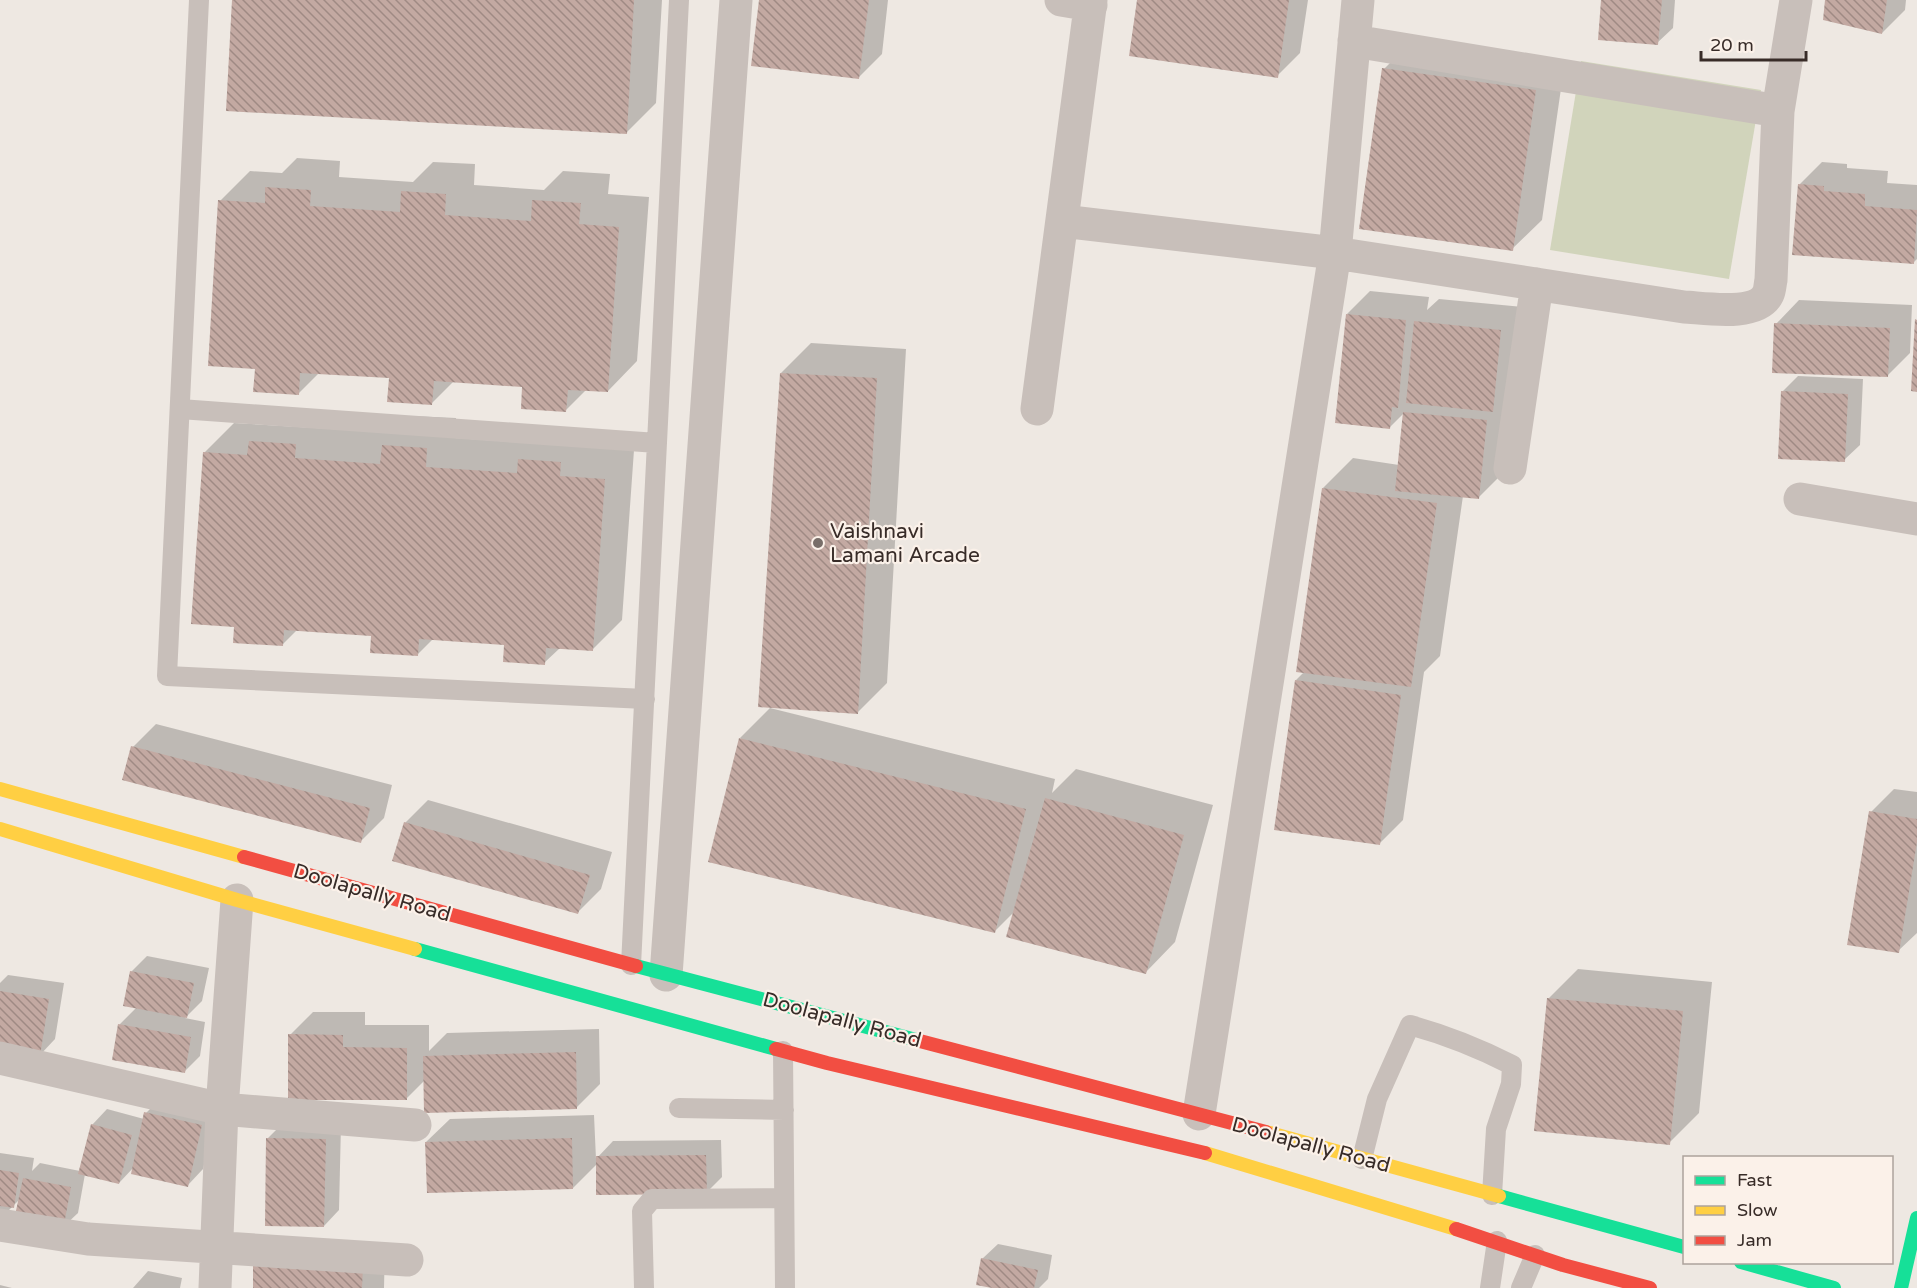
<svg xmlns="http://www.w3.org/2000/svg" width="1917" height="1288" font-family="'Varela Round',sans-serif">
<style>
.garden{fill:#d1d4bb}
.shadow{fill:#0003}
.building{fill:url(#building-back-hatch)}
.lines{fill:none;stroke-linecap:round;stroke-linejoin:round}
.lane{stroke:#c8bfba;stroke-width:20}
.street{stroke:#c8bfba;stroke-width:33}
.fast{stroke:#16e098;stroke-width:14}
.slow{stroke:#ffcf43;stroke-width:14}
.jam{stroke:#f24e42;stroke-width:14}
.poi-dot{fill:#786e69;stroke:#fbf1e9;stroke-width:2}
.labels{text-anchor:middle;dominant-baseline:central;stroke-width:4.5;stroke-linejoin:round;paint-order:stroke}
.poi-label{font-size:21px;fill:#382c28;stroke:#fbf1e9;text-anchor:start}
.street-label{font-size:21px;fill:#382c28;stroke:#fbf1e9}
</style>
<defs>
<pattern id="building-back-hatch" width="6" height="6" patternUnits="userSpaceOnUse" patternTransform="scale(1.5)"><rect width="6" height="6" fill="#c3a9a2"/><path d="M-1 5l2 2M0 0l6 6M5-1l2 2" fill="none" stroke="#9f8a84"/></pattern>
</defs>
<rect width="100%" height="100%" fill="#eee8e2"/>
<path class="garden" d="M1581,61L1761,90L1729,279L1550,250Z"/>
<path class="shadow" d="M234,0H662L656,103L626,133Z
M761,0H888L882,54L859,77Z
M1138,0H1308L1300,53L1277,76Z
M1602,0H1675L1673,28L1657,43Z
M1827,0H1906L1905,10L1882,33Z
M1414,39L1565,61L1542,220L1512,249L1384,69Z
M297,158L340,161L339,177L413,182L433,162L475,164L474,185L544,190L563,171L610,174L608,194L649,197L637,361L608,391L586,390L566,410L524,385L454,381L432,403L391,376L320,372L298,394L256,368L220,201L250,171L282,173Z
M1822,162L1847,164V168L1888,171L1887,183L1917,185V259L1913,263L1799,185Z
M1370,291L1429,297L1427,310L1439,299L1523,307L1501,475L1478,498L1463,496L1440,656L1424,672L1403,820L1380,843L1296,680L1305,671L1323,488L1353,458L1399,465L1404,413L1390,427L1347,314Z
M1799,300L1912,305L1910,353L1887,376L1776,324Z
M811,343L906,349L887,683L857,713L781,373Z
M1798,376L1863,379L1860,445L1844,460L1782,392Z
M413,416L456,418L455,438L634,450L622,620L592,650L560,648L544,663L506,644L433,639L417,655L372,634L298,629L282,645L236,625L204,453L234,423L396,433Z
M770,708L1055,779L1052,793L1076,769L1213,805L1175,942L1146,972L1015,911L995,931L740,738Z
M156,724L392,785L384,818L361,841L133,747Z
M1894,789L1917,792V933L1898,951L1871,812Z
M428,800L612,852L601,889L578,912L405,823Z
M147,956L209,968L202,1001L185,1018L205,1022L200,1056L184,1072L119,1025L137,1007L131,972Z
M1578,969L1712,982L1699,1113L1669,1143L1548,999Z
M8,975L64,983L55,1039L40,1055L0,1049V983Z
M313,1012H365V1025H429V1051L447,1033L599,1029L600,1084L577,1107L425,1080L406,1099L290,1035Z
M161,1098L217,1110L203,1169L188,1185L134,1167L119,1183L85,1174L78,1213L62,1228L20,1199L0,1219V1153L34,1158L32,1171L40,1163L80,1171L92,1125L107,1109L144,1119L146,1113Z
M594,1115L596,1159L613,1141L721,1140L722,1177L706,1193L598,1163L573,1188L426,1142L450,1119Z
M283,1123L341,1124L339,1210L324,1226L268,1138Z
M385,1244L384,1288H254Z
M998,1244L1052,1255L1048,1279L1039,1288H999L982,1259Z
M148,1271L182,1278L180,1288H133Z
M0,1285L12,1288H0Z"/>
<path class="building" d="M232,0H634L627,134L226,111Z
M759,0H869L859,79L751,66Z
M1137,0H1289L1278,78L1129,56Z
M1601,0H1662L1658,45L1598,40Z
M1825,0H1887L1882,34L1823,20Z
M1382,68L1536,90L1513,251L1359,229Z
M1798,184L1824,186V191L1865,194V206L1917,210L1914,264L1792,255Z
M265,187L311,190L310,206L400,212L401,191L446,194L445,215L531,221L532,200L581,203L579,224L619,227L608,392L568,390L566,412L521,409L522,387L434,381L432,405L387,402L389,378L300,373L299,395L253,392L255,369L208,366L218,200L265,203Z
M1346,314L1406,320L1398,408L1392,407L1390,429L1335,423Z
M1915,319L1917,320V392L1911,391Z
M1414,321L1501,330L1493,412L1406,403Z
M1774,323L1890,328L1888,377L1772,373Z
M780,373L877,378L858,714L758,707Z
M1781,391L1848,394L1845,462L1778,459Z
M1403,412L1487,420L1479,499L1395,491Z
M249,441L296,444L295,458L380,464L382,445L427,448L426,467L517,473L518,459L561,462L560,476L605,479L593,651L546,648L545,665L503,662L504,645L419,639L418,656L370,653L371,636L284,630L283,646L233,643L234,627L191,624L203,452L247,455Z
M1322,488L1437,503L1411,687L1296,672Z
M1295,680L1401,695L1380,845L1274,830Z
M739,738L1026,809L995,933L708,862Z
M131,746L370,808L361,843L122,780Z
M1045,798L1184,835L1146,974L1006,937Z
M1869,811L1917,819V842L1899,953L1847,945Z
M404,822L590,875L578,914L392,861Z
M130,971L194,983L187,1018L123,1006Z
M0,991L49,999L40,1056L0,1050Z
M1547,998L1683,1011L1670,1145L1534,1131Z
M118,1024L191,1037L185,1073L112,1060Z
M288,1034L343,1035V1047L407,1048V1100H288Z
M576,1052L577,1109L424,1113L423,1056Z
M144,1112L202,1125L188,1187L131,1174Z
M91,1124L132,1135L119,1184L78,1174Z
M266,1138L326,1139L324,1227L265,1226Z
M572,1138L573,1189L427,1193L425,1142Z
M706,1155L707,1194L596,1195V1156Z
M0,1170L19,1173L14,1208L0,1206Z
M23,1178L71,1187L63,1230L14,1220Z
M981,1258L1038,1270L1034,1288H992L976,1285Z
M253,1264L363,1267L362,1288H253Z"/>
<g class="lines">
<path class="lane" d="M199,0L167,676L645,699
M180,409L657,443
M631,965L679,0
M783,1051L785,1288
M679,1108L784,1110
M1362,1159L1377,1099L1410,1025C1446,1035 1479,1048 1512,1065L1511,1084L1496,1129L1492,1195
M644,1288L642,1211L652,1199L784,1198
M1490,1288L1497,1241
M1521,1288L1535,1255"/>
<path class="street" d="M1061,0L1091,5
M1354,41L1778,111
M1062,221L1335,253L1684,307C1705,308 1757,317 1768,294C1770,290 1770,284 1771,280L1778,111L1796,0
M1037,409L1091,0
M1510,468L1537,284
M1800,499L1917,519
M666,975L736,0
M0,1058L222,1109L415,1125
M1199,1114L1335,253L1358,0
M0,1225L88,1239L407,1260
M215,1288L222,1109L237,900"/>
<path class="fast" d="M415,949L776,1049
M636,966L916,1040
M1499,1196L1684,1247
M1741,1262L1834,1288
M1901,1288L1917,1218"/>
<path class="slow" d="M0,789L244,857
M0,829L237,900L415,949
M1266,1132L1499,1196
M1205,1153L1456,1229"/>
<path class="jam" d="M244,857L636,966
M916,1040L1266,1132
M776,1049L827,1063L1205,1153
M1456,1229L1563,1265L1650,1288"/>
</g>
<circle class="poi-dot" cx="818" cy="543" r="6"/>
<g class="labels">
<g class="poi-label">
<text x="830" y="531">Vaishnavi<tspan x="830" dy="24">Lamani Arcade</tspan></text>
</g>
<g class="street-label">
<text transform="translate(372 893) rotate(16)">Doolapally Road</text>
<text transform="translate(842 1020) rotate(15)">Doolapally Road</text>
<text transform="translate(1311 1145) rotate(15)">Doolapally Road</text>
</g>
</g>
<rect x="1683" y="1156" width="210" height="108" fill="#fbf1e9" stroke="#ada29c" stroke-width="1.5"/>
<rect x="1695" y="1176" width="30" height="9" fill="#16e098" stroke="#ada29c" stroke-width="1.5"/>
<text x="1737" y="1186" font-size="18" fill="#382c28">Fast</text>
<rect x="1695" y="1206" width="30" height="9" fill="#ffcf43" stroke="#ada29c" stroke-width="1.5"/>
<text x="1737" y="1216" font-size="18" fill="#382c28">Slow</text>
<rect x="1695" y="1236" width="30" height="9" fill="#f24e42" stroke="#ada29c" stroke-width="1.5"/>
<text x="1737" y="1246" font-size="18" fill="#382c28">Jam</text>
<path d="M1701 51v9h105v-9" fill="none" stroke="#382c28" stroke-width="3"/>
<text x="1710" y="51" font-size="18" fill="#382c28" stroke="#fbf1e9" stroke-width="4.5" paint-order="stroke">20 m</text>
</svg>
